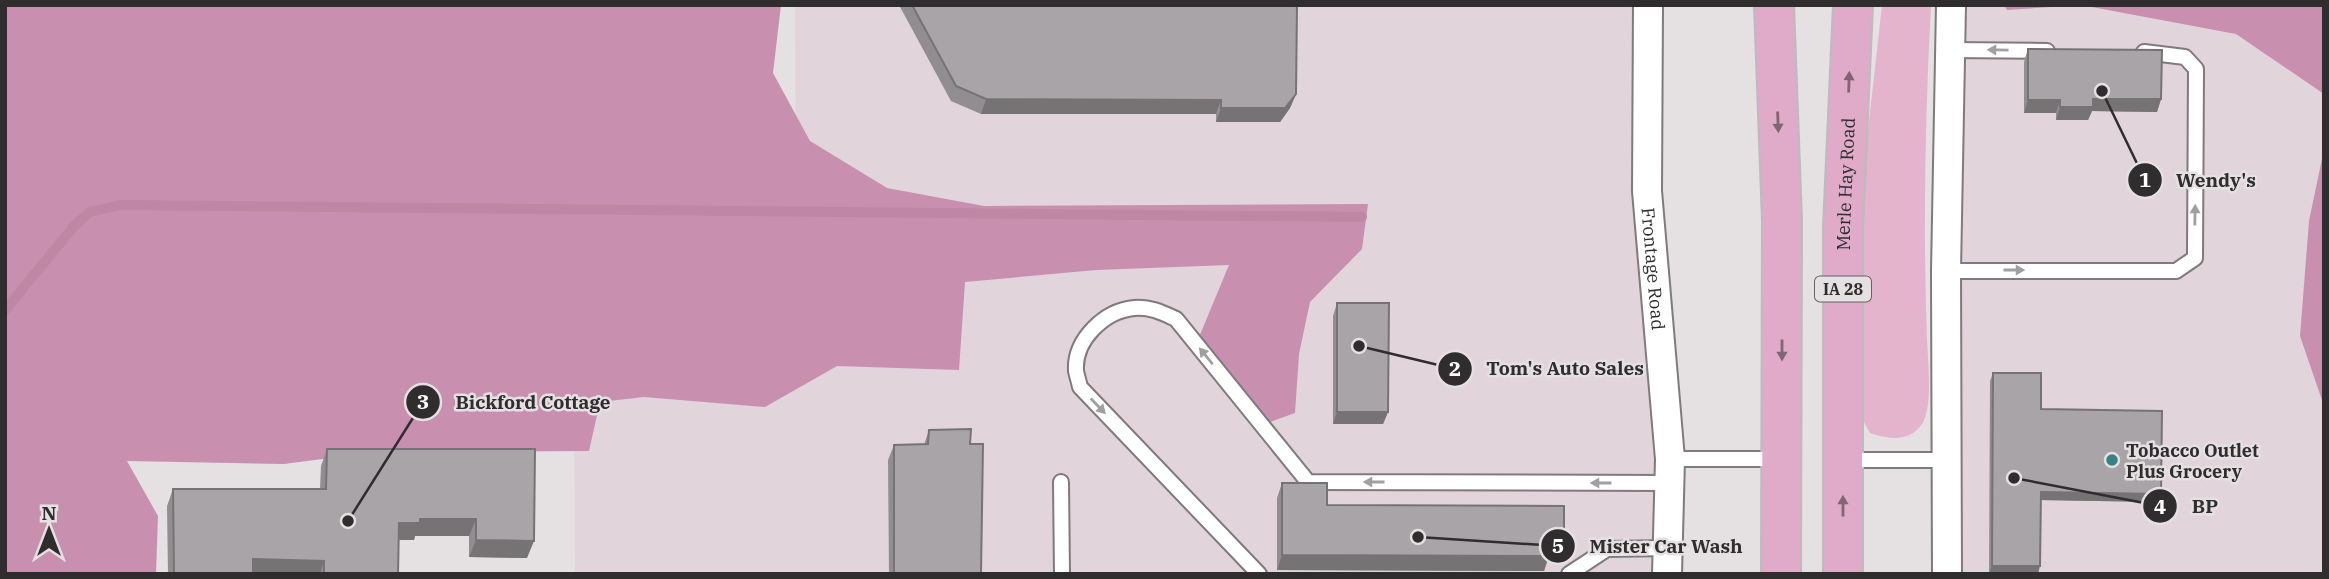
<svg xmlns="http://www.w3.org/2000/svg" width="2329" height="579" font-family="'IBM Plex Serif',serif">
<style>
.built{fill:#e1d4db}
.green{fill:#e4b3cc}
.forest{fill:#c890ae}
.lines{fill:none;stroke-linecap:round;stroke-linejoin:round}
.stream{stroke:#bf87a4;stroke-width:10}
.lane-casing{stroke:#7f7a7d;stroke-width:18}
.street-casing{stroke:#7f7a7d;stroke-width:32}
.primary-casing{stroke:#bcbcbc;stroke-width:42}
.lane{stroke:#fff;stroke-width:14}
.street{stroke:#fff;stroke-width:28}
.primary{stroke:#dfabc8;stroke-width:38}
.wall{fill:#918d90}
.shaded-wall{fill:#767375}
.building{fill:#a9a4a7;stroke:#767375;stroke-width:2}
.oneway{fill:#a1a0a1}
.oneway2{fill:#7e6673}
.poi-dot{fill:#398283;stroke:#e5e0e2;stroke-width:2.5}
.labels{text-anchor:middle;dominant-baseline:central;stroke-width:5;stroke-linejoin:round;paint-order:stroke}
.shield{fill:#e5e0e2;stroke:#666364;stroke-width:2}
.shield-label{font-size:16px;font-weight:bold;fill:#2f2d2e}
.street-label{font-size:18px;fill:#2f2d2e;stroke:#e5e0e2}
.poi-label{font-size:18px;font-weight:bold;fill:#2f2d2e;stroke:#e5e0e2;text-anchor:start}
.leader{fill:none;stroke:#2f2d2e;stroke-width:2.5}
.callout-dot{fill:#2f2d2e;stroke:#e5e0e2;stroke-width:2.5}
.mark-label{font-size:21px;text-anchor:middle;font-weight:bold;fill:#fff}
.callout-label{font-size:19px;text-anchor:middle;font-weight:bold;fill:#2f2d2e;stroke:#e5e0e2;stroke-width:5;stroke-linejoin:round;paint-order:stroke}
</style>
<rect width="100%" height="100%" fill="#e5e0e2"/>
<path class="built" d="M795,5H1648L1667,574H575L574,354H797Z
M1951,5H2324V574H1947Z"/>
<path class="green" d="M1882,5H1931C1925,116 1923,229 1927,340C1928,360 1933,408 1922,424C1909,443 1888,439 1870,433L1858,411L1860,202Z"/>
<path class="forest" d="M5,5H781L773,73L810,141L887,188L984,206L1368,204L1362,249L1310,302L1299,354L1295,413L1270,422L1199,337L1229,265L1096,270L965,282L959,370L837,366L765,407L644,397L600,402L589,451L376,452L284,464L127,461L158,516L156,574H5Z
M2004,5H2324V94L2236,34L2081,5L2007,10Z
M2324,149V406L2300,336L2309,221Z"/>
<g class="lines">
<path class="stream" d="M5,310L75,225L90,212L120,205L1362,217"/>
<defs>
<path id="lane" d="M1950,50L2047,51
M1946,271H2176L2195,258L2196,69L2185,57L2144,52
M1670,459H1781
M1845,460H1947
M1061,482L1062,574
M1259,574L1080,387C1079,382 1077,376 1076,371C1074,340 1104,311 1134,308C1149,306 1163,313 1176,319L1308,482L1669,483
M1569,574L1607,549L1667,548"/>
<g id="street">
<path id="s1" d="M1648,5L1647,191L1670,459L1667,574"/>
<path d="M1947,574L1946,271L1951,5"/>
</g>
<g id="primary">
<path d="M1774,5L1782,221L1781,574"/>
<path id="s2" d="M1843,574V227L1853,5"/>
</g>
</defs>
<use href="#lane" class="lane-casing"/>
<use href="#street" class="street-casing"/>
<use href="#primary" class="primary-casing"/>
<use href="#lane" class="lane"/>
<use href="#street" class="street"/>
<use href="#primary" class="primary"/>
</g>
<path class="wall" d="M899,5H1297L1296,94L1290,108L1280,122H1216V114H981L951,101Z
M2028,49L2161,99L2157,112L2092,111L2088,120H2056V113H2024V62Z
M1337,303L1388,412L1383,424H1333V316Z
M1993,373L2041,409L2161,494L2158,502L2041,500L2038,574H1989L1990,381Z
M929,430L970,444L981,574H889L888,460L894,445H924Z
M327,449H535L527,558L469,557V536H415L414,540H399L398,574H168L167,506L173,489H320L321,466Z
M1282,483L1327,505L1564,539L1558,553H1549L1544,571L1277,570V498Z"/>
<path class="shaded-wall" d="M1296,94L1290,108L1280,122H1216L1221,108Z
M986,99L1221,100L1216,114H981Z
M2093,99H2161L2157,112L2092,111L2088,120H2056L2060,107Z
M2028,100H2060L2056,113H2024Z
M1337,412H1388L1383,424H1333Z
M2041,492L2161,494L2158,502L2038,500Z
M420,519H476L469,536H415L414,540H393L399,523Z
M1549,539H1564L1558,553H1544Z
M476,540L534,541L527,558L469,557Z
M1282,555L1549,556L1544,571L1277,570Z
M253,559L324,561L320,574H248Z
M1992,566H2040L2038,574H1989Z"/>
<path class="building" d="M912,5H1297L1296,94L1285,108H1221V100L986,99L956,86Z
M2028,49L2162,50L2161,99H2093V107H2060V100H2028Z
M1337,303H1389L1388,412H1337Z
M1993,373H2041V409L2162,411L2161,494L2041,492L2040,566H1992Z
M971,429L970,444H983L981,574H894V445L928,444L929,430Z
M327,449H535L534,541L476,540V519H420V523H399L398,574H324V561L253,559V574H174L173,489H326Z
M1282,483H1327V505L1564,506V539H1549V556L1282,555Z"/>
<defs><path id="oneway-solid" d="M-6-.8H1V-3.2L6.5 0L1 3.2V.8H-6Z" transform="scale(1.75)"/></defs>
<g class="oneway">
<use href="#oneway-solid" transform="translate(1998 50) rotate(-179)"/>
<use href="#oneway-solid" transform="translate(2195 215) rotate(-89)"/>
<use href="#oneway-solid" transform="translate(2014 270)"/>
<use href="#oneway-solid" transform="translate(1206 356) rotate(-129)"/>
<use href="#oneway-solid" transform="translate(1098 406) rotate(46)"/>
<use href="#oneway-solid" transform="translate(1374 482) rotate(-180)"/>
<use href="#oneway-solid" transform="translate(1601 483) rotate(-180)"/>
</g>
<g class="oneway2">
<use href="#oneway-solid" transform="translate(1849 82) rotate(-88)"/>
<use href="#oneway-solid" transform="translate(1778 122) rotate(88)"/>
<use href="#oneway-solid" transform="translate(1782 350) rotate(90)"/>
<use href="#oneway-solid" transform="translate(1843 506) rotate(-90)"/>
</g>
<circle class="poi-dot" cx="2112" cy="460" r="7"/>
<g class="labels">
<rect class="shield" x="1815" y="276.5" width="56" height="25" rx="5"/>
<g class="shield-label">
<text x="1843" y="289">IA 28</text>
</g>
<g class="street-label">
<text stroke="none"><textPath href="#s2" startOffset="390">Merle Hay Road</textPath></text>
<text stroke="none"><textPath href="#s1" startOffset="264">Frontage Road</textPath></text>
</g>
<g class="poi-label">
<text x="2126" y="450">Tobacco Outlet<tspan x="2126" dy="21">Plus Grocery</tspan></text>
</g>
</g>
<path class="leader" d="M2102 91L2145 180M1359 346L1455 369M348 521L423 402M2014 478L2160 506M1418 537L1558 546"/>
<g class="callout-dot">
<circle cx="2102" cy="91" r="7"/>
<circle cx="1359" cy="346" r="7"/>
<circle cx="348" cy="521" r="7"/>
<circle cx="2014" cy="478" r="7"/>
<circle cx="1418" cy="537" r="7"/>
<circle cx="2145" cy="180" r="18"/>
<circle cx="1455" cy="369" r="18"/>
<circle cx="423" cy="402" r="18"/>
<circle cx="2160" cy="506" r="18"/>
<circle cx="1558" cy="546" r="18"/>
</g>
<g class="mark-label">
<text x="2145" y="187">1</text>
<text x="1455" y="376">2</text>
<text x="423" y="409">3</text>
<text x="2160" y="514">4</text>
<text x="1558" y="553">5</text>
</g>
<g class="callout-label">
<text x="2216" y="187">Wendy's</text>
<text x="1565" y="375">Tom's Auto Sales</text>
<text x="533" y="409">Bickford Cottage</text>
<text x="2205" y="513">BP</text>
<text x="1666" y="553">Mister Car Wash</text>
</g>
<rect width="2329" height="579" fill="none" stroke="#2f2d2e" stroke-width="14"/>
<g transform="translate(49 530)" stroke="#e5e0e2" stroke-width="5" paint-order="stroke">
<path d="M0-5L12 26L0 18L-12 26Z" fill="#2f2d2e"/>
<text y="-10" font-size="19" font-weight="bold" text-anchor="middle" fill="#2f2d2e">N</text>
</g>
</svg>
